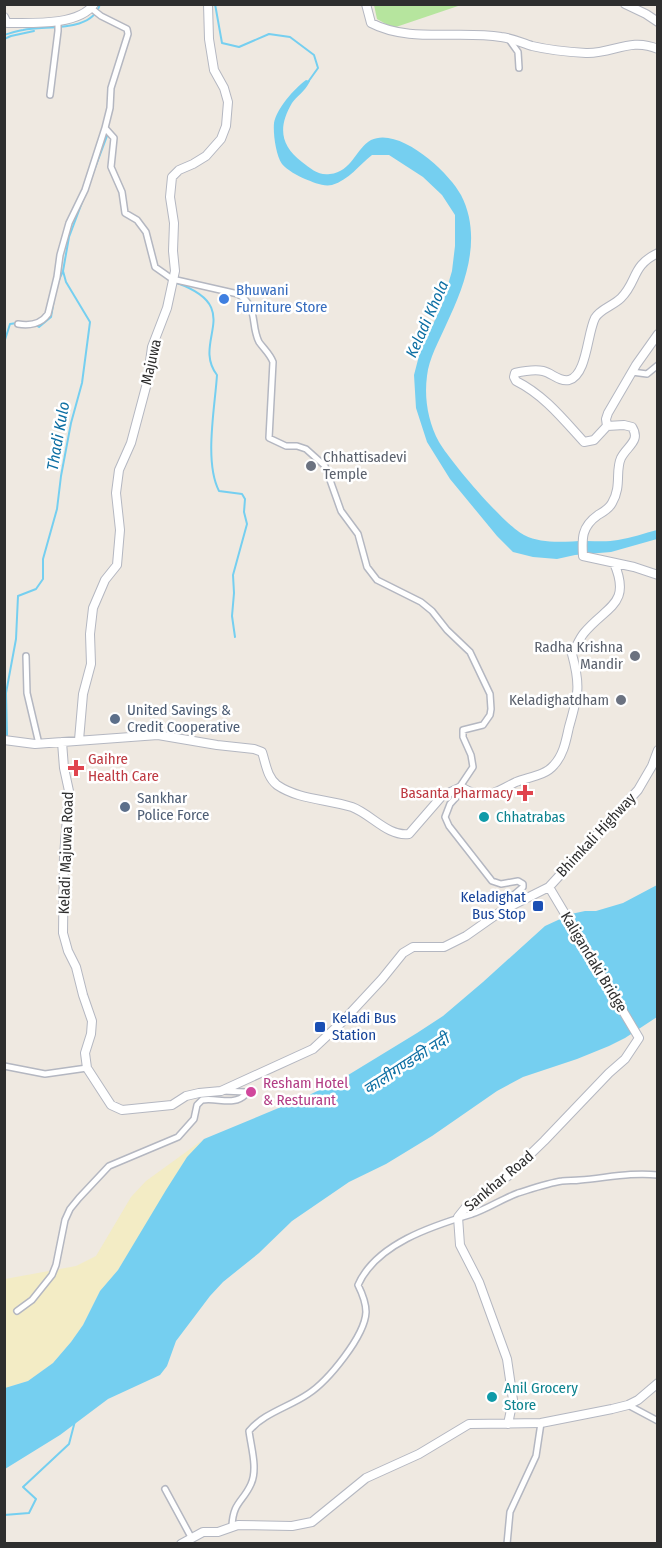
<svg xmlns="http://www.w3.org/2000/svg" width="662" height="1548" font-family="'Fira Sans Condensed','Noto Sans Devanagari',sans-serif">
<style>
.green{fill:#b6e59e}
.sand{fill:#f3ecc5}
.water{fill:#75cff0}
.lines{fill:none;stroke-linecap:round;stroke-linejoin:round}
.stream{stroke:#75cff0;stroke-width:2}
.street-casing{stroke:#b4b7c1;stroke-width:8}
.secondary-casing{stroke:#b4b7c1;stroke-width:10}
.street{stroke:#fff;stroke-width:5}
.secondary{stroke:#fff;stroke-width:8}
.shop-dot{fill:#3f7fe0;stroke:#fff;stroke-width:2}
.worship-dot{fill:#6b7280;stroke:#fff;stroke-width:2}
.service-dot{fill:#5c6f8a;stroke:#fff;stroke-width:2}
.health-dot{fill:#e0444e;stroke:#fff;stroke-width:2}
.culture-dot{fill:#0f9aa8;stroke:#fff;stroke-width:2}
.transit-dot{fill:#1a4fb4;stroke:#fff;stroke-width:2}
.hotel-dot{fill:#d1479c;stroke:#fff;stroke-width:2}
.labels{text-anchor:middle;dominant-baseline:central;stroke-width:5;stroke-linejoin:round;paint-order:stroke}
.shop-label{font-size:15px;fill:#366cbe;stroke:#fff;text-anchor:start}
.street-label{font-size:15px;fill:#2e2e2e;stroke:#fff}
.worship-label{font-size:15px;fill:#5b616d;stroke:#fff;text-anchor:end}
.service-label{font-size:15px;fill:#4e5e75;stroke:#fff;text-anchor:start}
.health-label{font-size:15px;fill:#be3a42;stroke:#fff;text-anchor:start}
.culture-label{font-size:15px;fill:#0d838f;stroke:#fff;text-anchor:start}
.transit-label{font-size:15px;fill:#164399;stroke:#fff;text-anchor:end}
.hotel-label{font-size:15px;fill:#b23c85;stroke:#fff;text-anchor:start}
.water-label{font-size:16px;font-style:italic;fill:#0d6fa3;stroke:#fff}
</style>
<rect width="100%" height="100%" fill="#efe9e1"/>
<path class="green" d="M374,5H461L393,28L377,19Z"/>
<path class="sand" d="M204,1139L187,1157L118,1270L100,1291L83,1325L71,1342L53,1363L28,1381L5,1388V1279L76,1266L96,1256L131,1197L146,1181Z"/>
<path class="water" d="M306,80L310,81L309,83C305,91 297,96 292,103C278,127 280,145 302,162C311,169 319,176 330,174C352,172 356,148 371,140C399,126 449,172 461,195C483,238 465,285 446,325C439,341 429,358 427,376C424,398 428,422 439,442C450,461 505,526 524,535C544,545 566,541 586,541C597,541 608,542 618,540C631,538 645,533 657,530V539L611,552L575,555L557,559L533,557L513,552L497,536L450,479L427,442L416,408L414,375L420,352L442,305L452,271L455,246V215L442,195L423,177L389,155H372C359,165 349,180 332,185C323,187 313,182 305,179C298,176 287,170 282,164C276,155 273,134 274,123C277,108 294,89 306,80Z
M657,885V1017L625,1038L609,1046L577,1059L523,1077L497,1091L432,1136L386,1164L349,1182L292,1221L259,1253L223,1282L210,1296L176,1341L167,1366L160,1375L108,1399L60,1435L5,1469V1388L28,1381L53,1363L71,1342L83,1325L100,1291L118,1270L166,1190L187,1157L204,1139L305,1097L340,1080L417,1033L443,1016L483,982L545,926L571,914L585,911H596L623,903Z"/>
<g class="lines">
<path class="stream" d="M215,4L222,43L239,47L269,34L290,37L314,55L318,68L308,82
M4,35C11,33 17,31 23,30C47,25 92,33 100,4
M4,39L11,36L34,31
M58,282L63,271
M177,283C246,308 191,341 217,375C215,407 204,462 219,491L242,494L245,499L244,512L247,524L233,575L234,593L232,616L235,637
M34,324L39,327L51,317L54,299
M4,343L10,324L17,323
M7,735L6,693L16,639L18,596L36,589L43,579V559L57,509L61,476L71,423L82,383L90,322L66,282L63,271L69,237L107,136
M4,1515L29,1513L36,1499L23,1487L69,1444L75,1421"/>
<defs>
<path id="street" d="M91,8L101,16L127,29L128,34L111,88L110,108L105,128L114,138L111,167L122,192L125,213L137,220L146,232L155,267L165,274L172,279L238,294C259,307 250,324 259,342C264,349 270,354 273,362L269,438L286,446H297L306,449L325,466L341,511L358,534L367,567L377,580L421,602L432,611L447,630L470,652L490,694L491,709L490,715L483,725L463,730V737L471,755L473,767L461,785L459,794L450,804L445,817L449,826L492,881L501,884L518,881L523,884V887L510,898L503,910
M508,38L518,52L519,68
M50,95L58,31V21
M18,324C29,326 41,324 48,314L57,277L60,255L69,223L85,190L105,128
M632,372L647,374L658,365
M26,656L27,693L39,744
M4,1066L45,1074L87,1068
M17,1311L32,1300L52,1275L56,1265L65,1220L70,1209L79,1198L109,1166L178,1137L194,1119L197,1105L202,1100C217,1097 234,1107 246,1094L245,1092L223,1091
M628,1405L658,1421
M165,1489L191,1537
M232,1526C233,1502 243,1502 251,1484C258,1469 251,1447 249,1431C264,1413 289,1407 308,1394C328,1381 365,1336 366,1312C366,1302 362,1293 358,1285C376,1244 432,1226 472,1214C487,1209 502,1199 518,1193C531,1189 548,1183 562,1181C568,1180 574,1181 580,1180C606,1178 631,1172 658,1175
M507,1544L510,1512L536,1456L541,1423"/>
<path id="secondary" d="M366,4L371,23C409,43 459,30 501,37C512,38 522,43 532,46C549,50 568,52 586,53C613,54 630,37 658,49
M625,4L646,14L658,22
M4,17L7,23C31,23 79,26 94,4
M658,253C631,266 638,281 621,298C613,306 600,309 595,318C587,334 587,375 569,380C559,382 552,373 543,371C534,369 524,371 515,373L514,377L516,381C544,395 563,419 584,442L594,440L607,426L624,425L632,427C641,441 627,446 621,458C615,471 622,486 612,503C609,509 603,512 598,515C581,527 582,539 583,556L634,567L658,575
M607,426L606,419L608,413L636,365L658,334
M4,740L35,744L158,735L217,745L254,749L262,752C266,764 267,777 277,785C299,800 327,799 352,807C371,814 388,837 409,834L442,796L461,787C487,802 491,794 516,782C528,777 545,776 554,765C564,754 566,740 569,727C578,695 581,687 572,654C576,648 579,639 584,633C606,606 632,605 614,563
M79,740L83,694L91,664L90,634L93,608L105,580L117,565L120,530L116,493L119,470L131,443L147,383L152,347L167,308L175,271L173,251L174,223L170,197L172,177L179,170L193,164L206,156L221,139L226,126L228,102L224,88L214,70L209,39L208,4
M62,742L64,768L69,791L64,856L63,933L68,951L76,967L83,995L92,1021L91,1034L85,1053L87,1068L111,1105L122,1110L172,1105L186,1096L199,1093L221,1091L313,1049L343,1021L382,979L403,953L413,947H444L466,936L503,910L549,887L638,790L652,766L658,750
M508,1424L513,1400L507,1359L479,1282L460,1245L458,1217L466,1207L508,1176L544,1141L609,1073L625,1059L639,1038L549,887
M181,1544L203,1532H218L238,1525L292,1526L312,1522L366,1478L419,1454L469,1424L541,1423L612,1409L628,1405L638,1400L658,1383"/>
</defs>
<use href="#street" class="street-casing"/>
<use href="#secondary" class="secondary-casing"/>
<use href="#street" class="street"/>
<use href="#secondary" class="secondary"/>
</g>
<circle class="shop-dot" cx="224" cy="299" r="6"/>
<g class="worship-dot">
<circle cx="311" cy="466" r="6"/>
<circle cx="635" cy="656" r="6"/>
<circle cx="621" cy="700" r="6"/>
</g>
<g class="service-dot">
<circle cx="115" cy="719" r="6"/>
<circle cx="125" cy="807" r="6"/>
</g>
<g class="health-dot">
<path d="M73 759h6v6h6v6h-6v6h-6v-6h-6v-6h6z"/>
<path d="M522 784h6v6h6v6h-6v6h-6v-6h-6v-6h6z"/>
</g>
<g class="culture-dot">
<circle cx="484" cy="817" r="6"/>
<circle cx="492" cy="1397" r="6"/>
</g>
<g class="transit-dot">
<rect x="532" y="900" width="12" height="12" rx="3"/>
<rect x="314" y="1021" width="12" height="12" rx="3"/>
</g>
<circle class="hotel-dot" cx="251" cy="1092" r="6"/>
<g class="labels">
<g class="shop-label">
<text x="236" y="290">Bhuwani<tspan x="236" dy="17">Furniture Store</tspan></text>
</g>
<g class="street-label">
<text transform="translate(151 362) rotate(-77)">Majuwa</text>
<text transform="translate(596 835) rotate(-47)">Bhimkali Highway</text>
<text transform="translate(66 853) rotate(-88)">Keladi Majuwa Road</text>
<text transform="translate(594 962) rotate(59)">Kaligandaki Bridge</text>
<text transform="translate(499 1181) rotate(-40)">Sankhar Road</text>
</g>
<g class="worship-label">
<text x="323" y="457" text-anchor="start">Chhattisadevi<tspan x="323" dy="17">Temple</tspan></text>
<text x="623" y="647">Radha Krishna<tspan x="623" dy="17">Mandir</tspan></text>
<text x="609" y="700">Keladighatdham</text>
</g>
<g class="service-label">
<text x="127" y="710">United Savings &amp;<tspan x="127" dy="17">Credit Cooperative</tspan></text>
<text x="137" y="798">Sankhar<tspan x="137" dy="17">Police Force</tspan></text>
</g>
<g class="health-label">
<text x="88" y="759">Gaihre<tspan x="88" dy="17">Health Care</tspan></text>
<text x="513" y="793" text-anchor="end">Basanta Pharmacy</text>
</g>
<g class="culture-label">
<text x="496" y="817">Chhatrabas</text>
<text x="504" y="1388">Anil Grocery<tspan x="504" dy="17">Store</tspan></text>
</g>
<g class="transit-label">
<text x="526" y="897">Keladighat<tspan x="526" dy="17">Bus Stop</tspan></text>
<text x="332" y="1018" text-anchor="start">Keladi Bus<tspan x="332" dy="17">Station</tspan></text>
</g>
<g class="hotel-label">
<text x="263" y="1083">Resham Hotel<tspan x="263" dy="17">&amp; Resturant</tspan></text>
</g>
<g class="water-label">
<text transform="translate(427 319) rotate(-66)">Keladi Khola</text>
<text transform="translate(58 436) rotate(-80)">Thadi Kulo</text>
<text transform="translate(406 1064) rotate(-33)">कालीगण्डकी नदी</text>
</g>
</g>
<rect width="662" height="1548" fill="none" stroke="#2e2e2e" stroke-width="12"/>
</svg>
